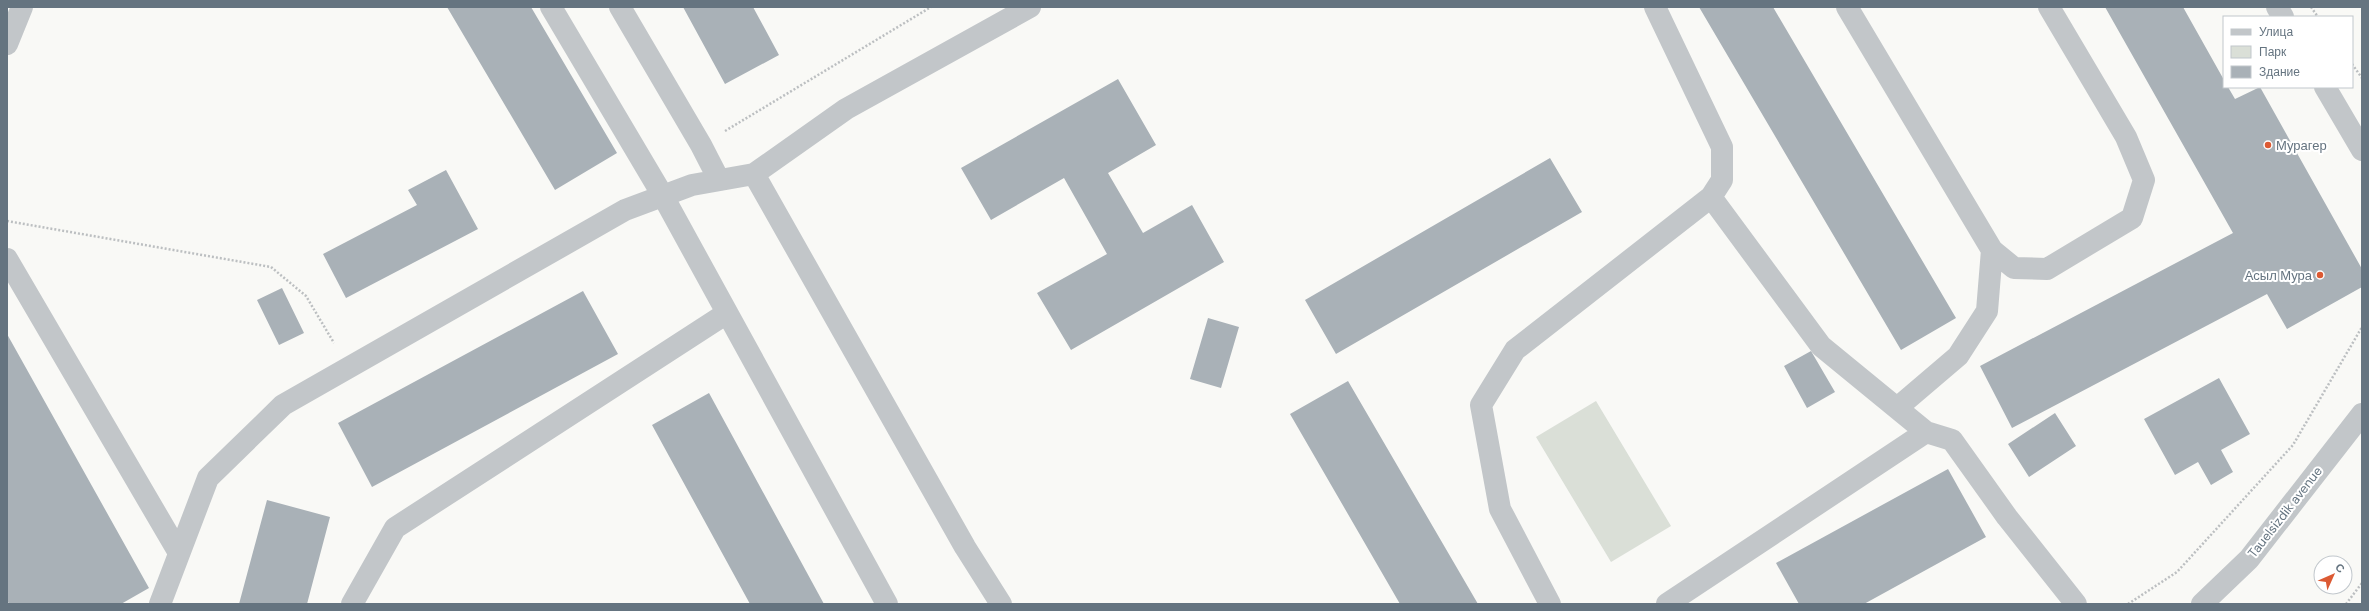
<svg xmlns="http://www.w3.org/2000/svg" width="2369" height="611" font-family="'DM Sans',sans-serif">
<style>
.green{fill:#dadfd7}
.building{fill:#a9b1b7}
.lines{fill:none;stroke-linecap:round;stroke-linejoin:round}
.path{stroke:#bcbfc1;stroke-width:2.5;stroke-dasharray:2 2;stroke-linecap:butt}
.minor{stroke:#c2c6c9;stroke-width:22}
.poi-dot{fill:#dc5a33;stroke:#fff;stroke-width:1.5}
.labels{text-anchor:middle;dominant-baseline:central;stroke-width:4;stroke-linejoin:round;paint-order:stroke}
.poi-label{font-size:13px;fill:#657480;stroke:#fff;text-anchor:start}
.street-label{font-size:13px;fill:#657480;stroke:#fff}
</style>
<rect width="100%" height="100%" fill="#f9f9f6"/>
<path class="green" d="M1596,401L1671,526L1611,562L1536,437Z"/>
<path class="building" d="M447,7H531L617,153L555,190Z
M683,7H753L779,55L725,84Z
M1699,7H1773L1956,318L1901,350Z
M2105,7H2183L2224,80V87H2228L2235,99L2260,87L2362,269V287L2287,329L2267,294L2012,428L1980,366L2233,233Z
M1118,79L1156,145L1108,173L1143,233L1192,205L1224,262L1071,350L1037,293L1107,254L1064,178L991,220L961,168Z
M1550,158L1582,212L1336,354L1305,300Z
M446,170L478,229L346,298L323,254L417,205L408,190Z
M282,288L304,333L279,345L257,300Z
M583,291L618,354L372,487L338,423Z
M1208,318L1239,327L1221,388L1190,379Z
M7,334L149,588L121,604H9L7,600Z
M1811,351L1835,392L1807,408L1784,366Z
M2219,378L2250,434L2221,450L2233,472L2211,485L2198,462L2175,475L2144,419Z
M1348,381L1478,604H1400L1290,414Z
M709,393L824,604H750L652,425Z
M2055,413L2076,446L2029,477L2008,444Z
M1948,469L1986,537L1864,604H1799L1776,563Z
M267,500L330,517L307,604H239Z"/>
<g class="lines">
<path class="path" d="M2311,7L2318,17
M2352,64L2362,78
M725,131L931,7
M7,221L271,267L306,296L334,343
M2128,604L2177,572L2293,445L2362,327
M2346,604L2362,583"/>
<path class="minor" d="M551,7L663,196L887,604
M620,7L701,145L719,180
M1847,7L1992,250L2014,268L2047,269L2132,218L2144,180L2126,137L2049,7
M2277,7L2283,17
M7,44L22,7
M2325,87L2362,150
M1711,197L1821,346L1926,432
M7,259L179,553
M1897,408L1958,356L1987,311L1992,250
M160,604L208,478L283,405L625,210L692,185L754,174
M352,604L395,528L727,313
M1001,604L965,547L754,174L846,109L1030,7
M1550,604L1500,509L1481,405L1515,350L1711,197L1722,180V147L1655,7
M1667,604L1926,432L1952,440L2007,517L2076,604
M2202,604L2249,559L2362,414"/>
</g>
<g class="poi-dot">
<circle cx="2268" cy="145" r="4"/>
<circle cx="2320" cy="275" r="4"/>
</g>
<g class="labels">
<g class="poi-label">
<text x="2276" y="145">Мурагер</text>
<text x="2312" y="275" text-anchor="end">Асыл Мура</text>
</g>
<g class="street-label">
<text transform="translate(2285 512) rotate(-52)">Tauelsizdik avenue</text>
</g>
</g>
<rect width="2369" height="611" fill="none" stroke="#657480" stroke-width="16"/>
<rect x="2223" y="16" width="130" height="72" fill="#ffffff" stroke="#c1c7cc"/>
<rect x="2231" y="29" width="20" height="6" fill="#c2c6c9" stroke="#c1c7cc"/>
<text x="2259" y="36" font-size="12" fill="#657480">Улица</text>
<rect x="2231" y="46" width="20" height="12" fill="#dadfd7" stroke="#c1c7cc"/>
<text x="2259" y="56" font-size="12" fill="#657480">Парк</text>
<rect x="2231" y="66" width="20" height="12" fill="#a9b1b7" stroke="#c1c7cc"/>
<text x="2259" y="76" font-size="12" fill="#657480">Здание</text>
<g transform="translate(2333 575) rotate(45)"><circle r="19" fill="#ffffff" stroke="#c1c7cc"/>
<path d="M0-3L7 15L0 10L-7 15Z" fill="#dc5a33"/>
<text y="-6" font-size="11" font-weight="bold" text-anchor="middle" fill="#657480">С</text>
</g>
</svg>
